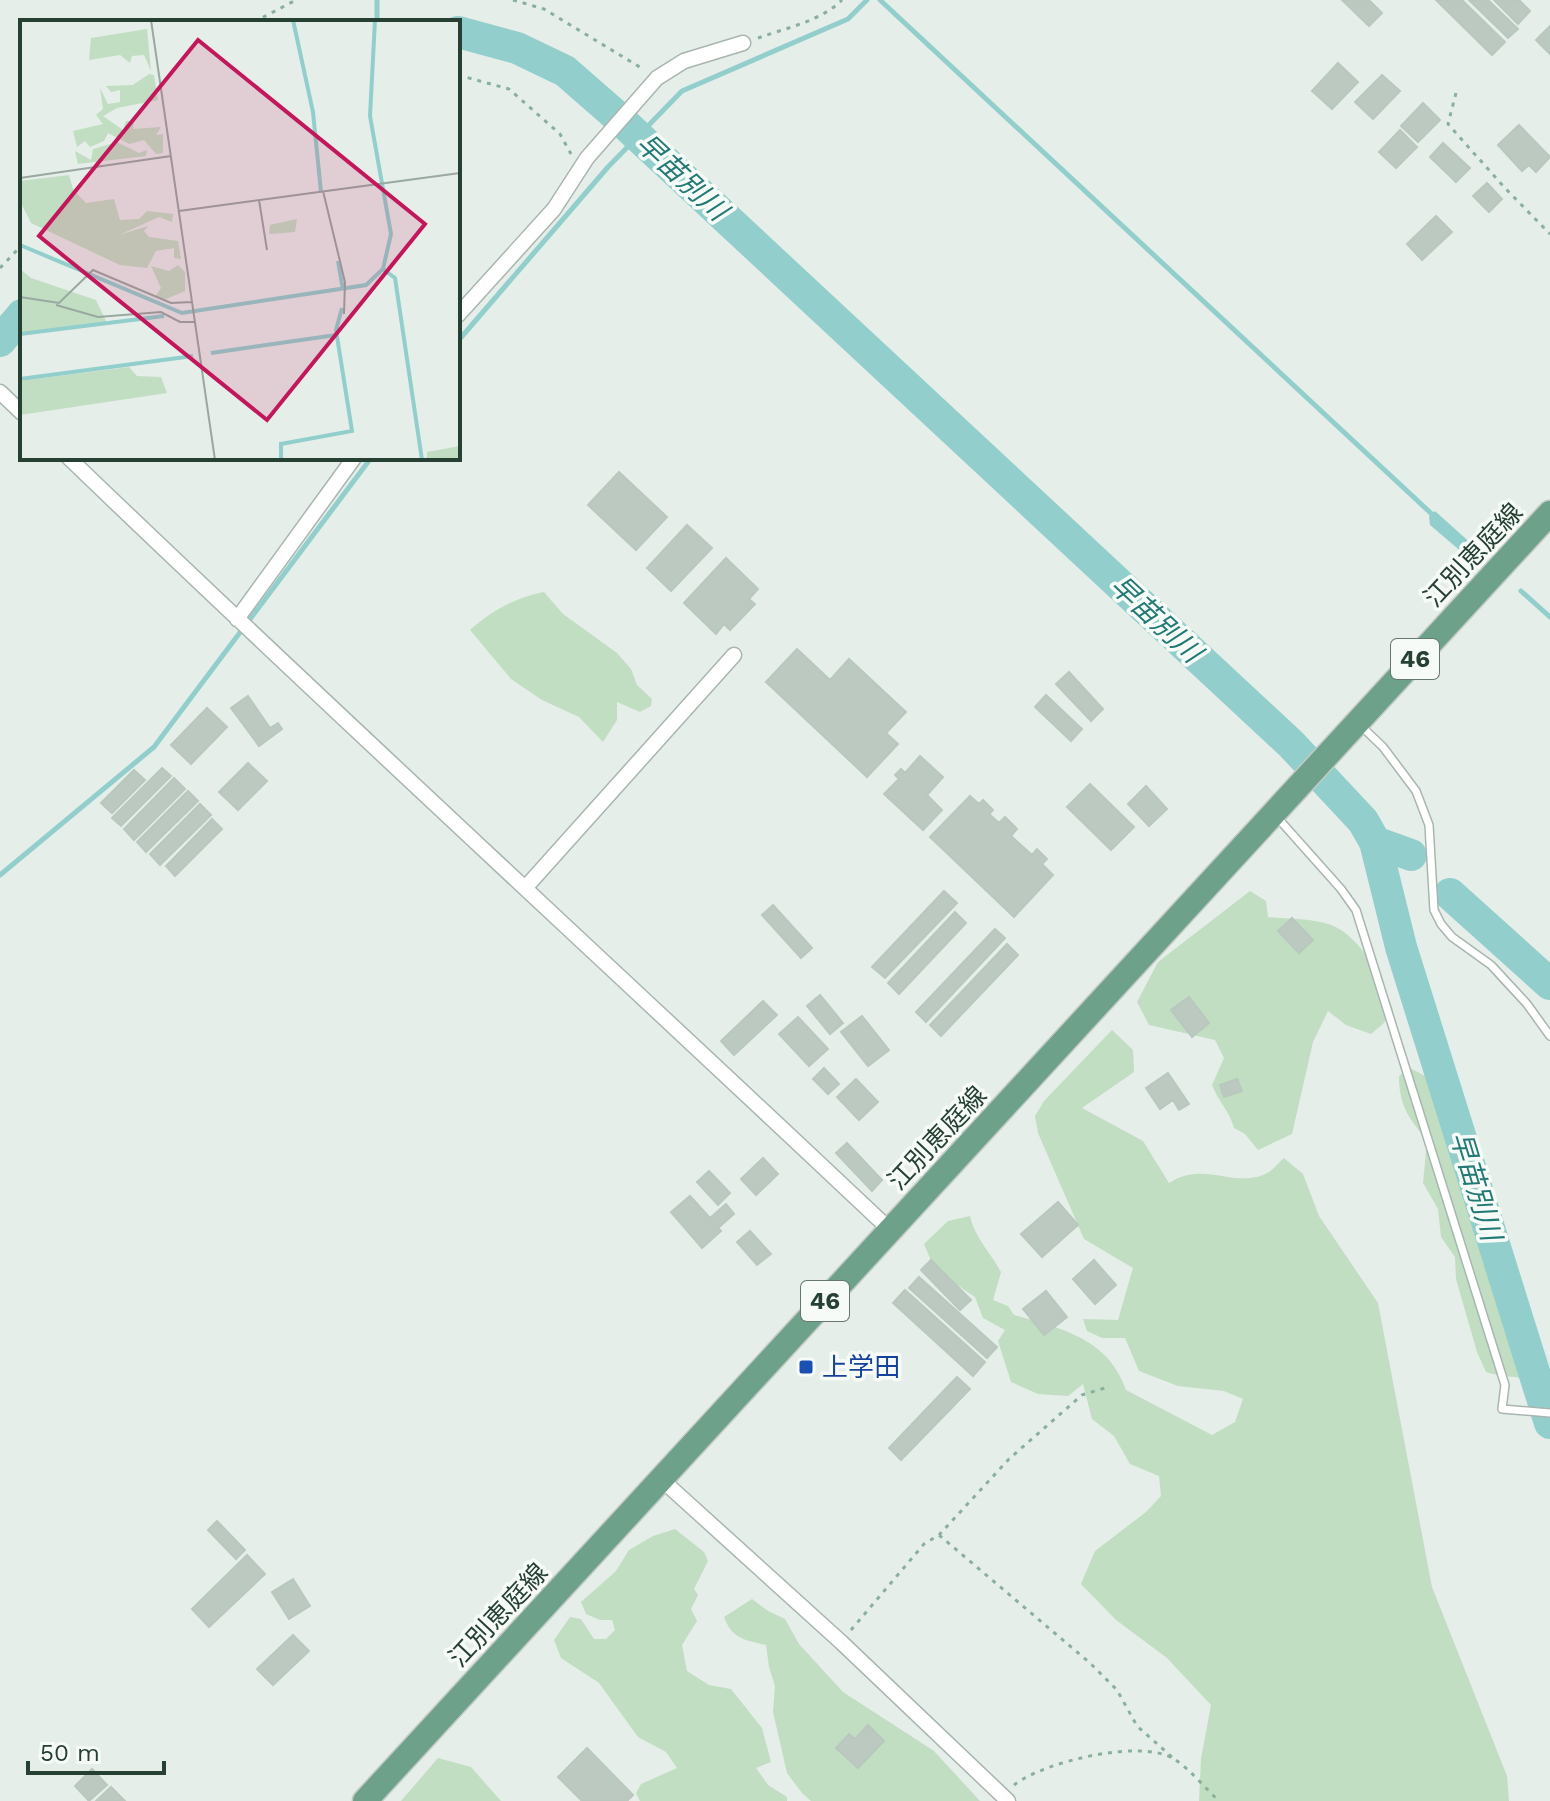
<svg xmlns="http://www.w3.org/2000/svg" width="1550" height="1801" font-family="'Work Sans','Noto Sans JP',sans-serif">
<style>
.green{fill:#c1dec3}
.water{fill:#92cfcc}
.pier{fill:#e6eee9}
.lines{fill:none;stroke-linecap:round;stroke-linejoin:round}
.stream{stroke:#92cfcc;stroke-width:5}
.river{stroke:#92cfcc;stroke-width:32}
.building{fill:#bcc9c1;stroke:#b9c8be;stroke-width:2}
.service-casing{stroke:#a9b6af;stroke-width:10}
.minor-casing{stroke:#a9b6af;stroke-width:17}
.primary-casing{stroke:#c2cac6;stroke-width:27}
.path{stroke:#89b09b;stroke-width:3;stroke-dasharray:4 6;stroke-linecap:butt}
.service{stroke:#fff;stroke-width:7}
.minor{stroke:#fff;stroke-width:14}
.primary{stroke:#6ea189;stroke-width:24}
.transit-dot{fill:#1a4fb4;stroke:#f7fbf8;stroke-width:3}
.labels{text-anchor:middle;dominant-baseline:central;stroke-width:7;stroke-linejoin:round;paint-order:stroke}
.shield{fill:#f7fbf8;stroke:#65786e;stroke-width:2}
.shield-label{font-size:24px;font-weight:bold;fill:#264033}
.street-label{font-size:26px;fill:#264033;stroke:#f7fbf8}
.transit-label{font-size:26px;fill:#164399;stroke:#f7fbf8;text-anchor:start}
.water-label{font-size:28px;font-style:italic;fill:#227975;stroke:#f7fbf8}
.inset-river{fill:none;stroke:#92cfcc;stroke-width:4}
.inset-road{fill:none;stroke:#99a8a0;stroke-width:2}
.view{fill:#c2185b;fill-opacity:0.15;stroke:#c2185b;stroke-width:4}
.inset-edge{fill:none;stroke:#264033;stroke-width:4}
</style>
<rect width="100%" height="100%" fill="#e6eee9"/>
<path class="green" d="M544,592L563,614L617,653L631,669L637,685L652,699L651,706L640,712L617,702V720L603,742L579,717L542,700L511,679L470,630C492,611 514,598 544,592Z
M1250,891L1266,901L1268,917C1288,919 1312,918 1331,925C1362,937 1383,980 1393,1010L1383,1024L1371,1034L1346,1025L1328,1011L1313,1042L1292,1134L1258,1150L1245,1134L1234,1128C1230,1112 1218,1101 1212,1085L1224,1058L1215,1040L1149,1025L1137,1002L1158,962Z
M1112,1030L1133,1050L1134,1072L1082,1108L1143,1141L1169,1183C1205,1159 1236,1191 1269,1172C1274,1169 1279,1162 1284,1158L1303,1174L1319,1216L1378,1303L1432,1587L1507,1776L1509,1801H1199L1201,1759L1211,1705L1167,1658L1116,1620L1081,1584L1095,1551L1146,1512L1161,1496L1159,1476L1130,1464L1114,1436L1092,1419L1083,1384L1068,1396L1038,1394L1011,1382L998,1341L1005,1330L983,1318L975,1297L935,1270L924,1244L948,1221L970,1216C975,1238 991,1253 1001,1272L993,1300L1008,1306L1014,1315C1062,1329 1108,1338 1126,1390L1212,1435L1235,1422L1243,1399L1224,1391L1178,1386L1139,1371L1125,1338H1102L1087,1331L1083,1319L1118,1320L1133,1268L1084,1239L1038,1133L1035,1116L1044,1101Z
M1410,1068L1456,1092L1497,1220L1539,1374L1536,1385C1517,1373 1506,1379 1486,1372L1477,1352L1456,1279L1455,1257L1441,1237L1438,1209L1423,1183L1427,1141C1409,1118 1399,1106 1399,1076Z
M675,1529L704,1552L708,1561L694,1589L698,1595L691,1609L697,1621L682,1645L687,1671L709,1685L731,1689L762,1728L771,1762L756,1768L768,1785L787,1797V1801H640L636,1793L641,1784L677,1768L666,1752L638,1737L599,1683L561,1658L554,1640L570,1617L581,1619L594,1639H606L615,1630L612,1620H600L586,1614L581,1602L616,1571L629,1550L653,1536Z
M752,1599L768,1611L785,1619L799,1644L843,1692L934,1751L980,1801H811L802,1793L787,1773L773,1712L775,1686L769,1667L766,1645C745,1640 732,1639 724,1617Z
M438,1758L471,1767L501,1801H401Z"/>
<path class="water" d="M1435,511L1526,593L1523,596L1464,554L1430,525L1429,516Z"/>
<path class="pier" d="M1477,542L1527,589L1519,598L1462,558Z"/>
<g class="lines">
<path class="stream" d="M880,0L1435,517
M377,22V0
M458,341L608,167L682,91L848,19L867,0
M1521,591L1550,617
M0,875L154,747L371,458"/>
<path class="river" d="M458,32L517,48L565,71L612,112L1291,744L1363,821L1375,842L1401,947L1550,1423
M0,341L22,315
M1375,842L1411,855
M1450,894L1550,984"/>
</g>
<path class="building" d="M1342,0H1369L1382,13L1369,26Z
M1436,0H1462L1505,42L1492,55Z
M1469,0H1488L1518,29L1508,38Z
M1494,0H1519L1530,11L1518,24Z
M1550,26V54L1536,40Z
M1338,63L1358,82L1332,109L1312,91Z
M1382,75L1400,91L1373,119L1355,102Z
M1423,103L1440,120L1418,142L1401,126Z
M1519,125L1550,157L1536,172L1529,165L1522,171L1498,145Z
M1400,130L1417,147L1396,168L1379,152Z
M1443,143L1470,168L1456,182L1430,157Z
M1487,183L1502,199L1489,212L1473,196Z
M1436,216L1452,232L1422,260L1407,244Z
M619,472L667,517L636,550L588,505Z
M687,525L712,548L671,591L647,568Z
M726,558L758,589L749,599L755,604L730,630L724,624L716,634L684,603Z
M797,649L830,680L849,659L906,712L886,733L898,744L867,777L766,682Z
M1069,672L1103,709L1091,721L1056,684Z
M1046,695L1082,729L1071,741L1035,707Z
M248,696L270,728L278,723L282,729L259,746L231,708Z
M207,708L227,727L191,764L171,745Z
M920,756L943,777L927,795L942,810L923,830L884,794L899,779L895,775L901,769L905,773Z
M248,763L267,781L238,810L219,792Z
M162,768L171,776L121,826L112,818Z
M134,770L145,780L112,813L101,803Z
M174,778L185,789L134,840L124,829Z
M1090,784L1134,827L1111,850L1067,807Z
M1146,786L1167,809L1149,826L1128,804Z
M188,791L198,801L146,852L137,842Z
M970,796L979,804L983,800L993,810L989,814L999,823L1005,817L1017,829L1011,836L1032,855L1037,849L1047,859L1042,864L1053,875L1014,917L930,837Z
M200,804L211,815L160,865L150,854Z
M212,819L222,829L175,876L166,866Z
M944,891L957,903L885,978L872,967Z
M773,905L812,948L801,958L762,915Z
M955,912L966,923L899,994L888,983Z
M1292,918L1313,940L1299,953L1278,931Z
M995,929L1005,938L926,1022L916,1012Z
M1007,944L1018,955L941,1036L930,1025Z
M820,995L843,1023L830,1034L807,1006Z
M1189,997L1209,1023L1192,1037L1171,1010Z
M763,1001L777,1015L734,1055L721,1041Z
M862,1016L889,1050L868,1066L841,1032Z
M798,1017L828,1049L809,1066L779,1034Z
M824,1068L839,1084L828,1094L813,1079Z
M1168,1073L1189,1104L1179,1110L1173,1100L1160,1109L1146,1088Z
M856,1079L878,1102L859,1120L837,1097Z
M1237,1079L1242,1091L1224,1097L1220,1085Z
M847,1143L882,1180L872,1191L836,1153Z
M763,1158L778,1174L756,1195L741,1179Z
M709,1171L730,1193L718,1205L697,1182Z
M690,1196L710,1218L726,1204L734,1214L718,1228L721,1231L702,1248L671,1212Z
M1058,1202L1078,1225L1042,1257L1021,1234Z
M750,1231L771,1254L757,1265L737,1242Z
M931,1260L971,1300L960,1310L921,1270Z
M1094,1260L1116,1285L1095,1304L1073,1279Z
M919,1277L997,1347L987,1358L909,1288Z
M905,1290L985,1362L973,1376L893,1303Z
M1046,1291L1067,1317L1044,1335L1023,1309Z
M957,1377L970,1389L901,1460L889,1448Z
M217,1521L245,1550L236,1559L208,1530Z
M247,1555L265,1574L209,1627L192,1609Z
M293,1579L310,1606L289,1619L272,1592Z
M293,1635L309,1651L273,1685L257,1669Z
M868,1725L884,1741L858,1768L836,1748L849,1734L855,1739Z
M587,1748L633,1795L627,1801H582L558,1777Z
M92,1769L107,1785L89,1801L75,1786Z
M111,1787L125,1801H96Z"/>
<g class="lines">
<defs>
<path id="service" d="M1360,725L1383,747L1416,791L1429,825L1434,910L1441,924L1452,937L1491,965L1527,1004L1550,1036
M1276,816L1341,889L1356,910L1505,1385L1502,1409L1550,1413"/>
<path id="minor" d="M458,315L554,209L587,158L657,78L684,61L743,43
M0,392L22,413
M69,458C340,719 617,972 890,1230
M237,619L354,458
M526,887L734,655
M661,1479L841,1642L1008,1801"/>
<path id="primary" d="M365,1801L1550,513"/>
</defs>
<use href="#service" class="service-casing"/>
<use href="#minor" class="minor-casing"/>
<use href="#primary" class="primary-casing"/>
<path class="path" d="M513,0L544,9L643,69
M254,22L296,0
M758,38C786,28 821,21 842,0
M458,75L509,89L560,134L571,154
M1456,93L1448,124L1504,187L1550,234
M0,268L22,245
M939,1535L1090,1663L1117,1690L1137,1726L1173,1758
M851,1630L924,1544L939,1535L1009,1459L1082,1395L1105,1388
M1014,1785C1043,1762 1141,1738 1174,1759C1190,1769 1205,1788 1219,1801"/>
<use href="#service" class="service"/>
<use href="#minor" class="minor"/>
<use href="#primary" class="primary"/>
</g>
<rect class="transit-dot" x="798" y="1359" width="16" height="16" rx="4"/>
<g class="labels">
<g class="shield">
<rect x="1391" y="639" width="48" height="40" rx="6"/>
<rect x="801" y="1281" width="48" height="40" rx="6"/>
</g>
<g class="shield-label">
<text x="1415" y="659">46</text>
<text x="825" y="1301">46</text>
</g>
<g class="street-label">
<text transform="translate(1473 555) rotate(-47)">江別恵庭線</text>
<text transform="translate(937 1138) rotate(-47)">江別恵庭線</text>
<text transform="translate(498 1615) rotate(-47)">江別恵庭線</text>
</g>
<g class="transit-label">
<text x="822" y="1367">上学田</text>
</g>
<g class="water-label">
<text transform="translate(682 177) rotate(43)">早苗別川</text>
<text transform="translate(1156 619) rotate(43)">早苗別川</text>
<text transform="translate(1476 1186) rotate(73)">早苗別川</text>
</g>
</g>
<g transform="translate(20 20)">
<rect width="440" height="440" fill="#e6eee9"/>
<path d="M127,9L131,51L124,35L112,36L110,43L100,35L69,40L71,18ZM129,54L134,55L138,80L97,88L83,96L103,110L106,101H114L113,109L141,107L136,115L143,114V133L136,134L124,120L109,124L88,113L84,121L70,127L65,121L57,127L53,111L83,104L76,95L83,89L80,68L88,84L100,82V70L91,72L86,66L113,65ZM97,122L119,133L127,130L126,136L58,144L55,131L71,140L73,129ZM49,155L53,169L66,183L94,179L100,200L119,199L127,191L153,194L152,202L139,197L99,215L128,206L124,211L129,217L158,221L161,239L154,238V228L136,231L127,248L100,245L11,203L0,181V161ZM277,199L275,212L249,214L250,205ZM158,245L165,252V271L146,279L135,277L141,268L131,246L149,251ZM0,249L11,258L76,280L87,303L0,314ZM109,347L117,356L141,357L147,373L0,395V361ZM440,426V440H407V432Z" fill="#c1dec3"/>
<path class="inset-river" d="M273,0L293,92L301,172M0,225L162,293L346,265L363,249L371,214L350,96L355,0M318,241L323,270M363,249L375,258L402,440M0,314L144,296M191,333L316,315M0,359L173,336M261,440V424L332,411L316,310L322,288"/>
<path class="inset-road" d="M131,0L195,440M0,158L151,136M303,171L325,262L324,294M239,180L247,230M159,191L440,153M0,277L39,283L73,250L151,283L172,282M36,285L78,297L141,292L160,302H174"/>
<path class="view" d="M178,20L405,204L247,400L19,216Z"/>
<rect width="440" height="440" class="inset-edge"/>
</g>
<path d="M28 1761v12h136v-12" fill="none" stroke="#264033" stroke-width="4"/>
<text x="40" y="1761" font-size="24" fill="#264033" stroke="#f7fbf8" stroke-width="6" paint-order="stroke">50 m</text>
</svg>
